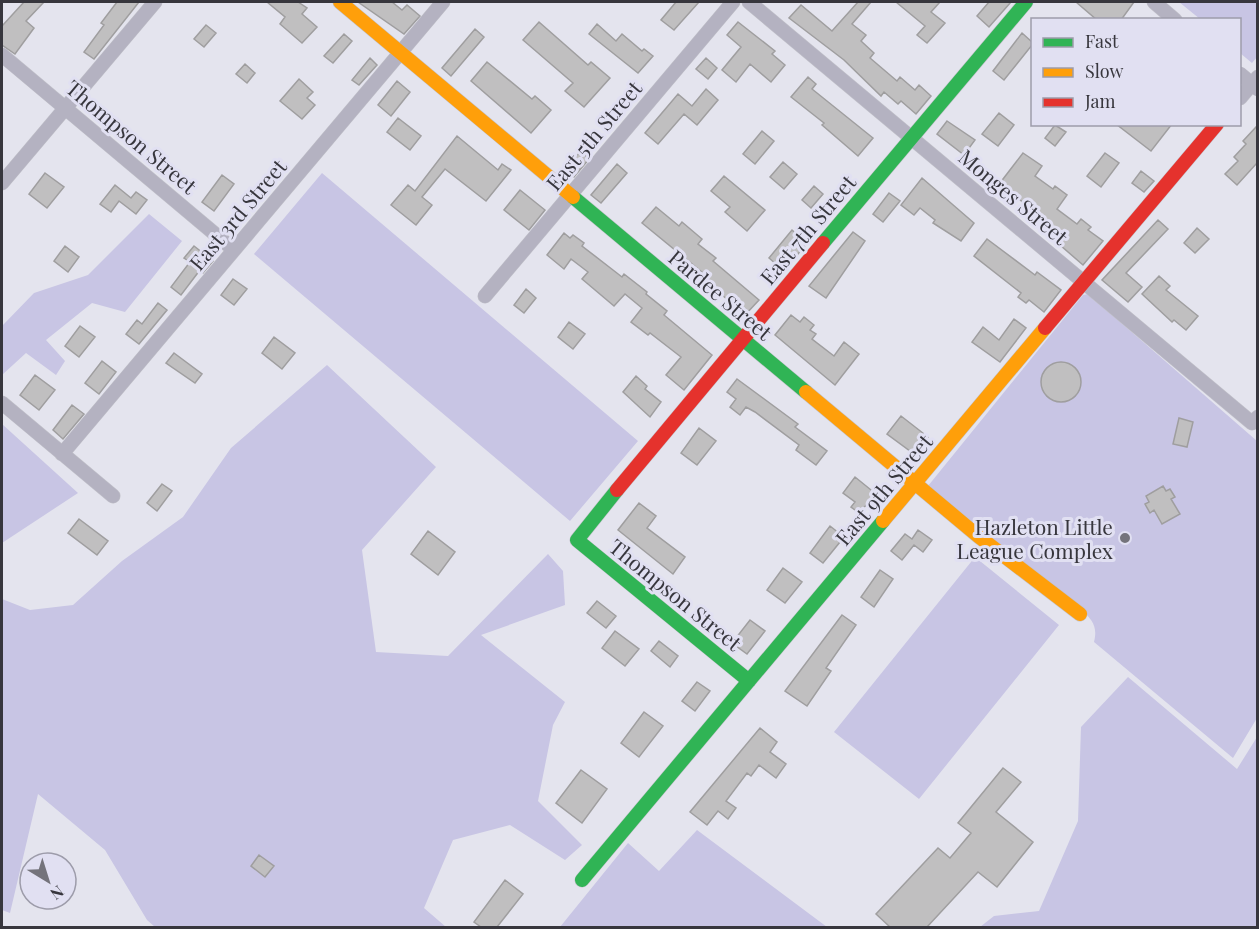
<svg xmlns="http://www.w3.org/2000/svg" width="1259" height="929" font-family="'Playfair Display',serif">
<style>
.green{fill:#c8c5e4}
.building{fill:#c0bfc0;stroke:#9f9e9f;stroke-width:1.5}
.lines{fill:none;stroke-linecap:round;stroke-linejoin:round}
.street-casing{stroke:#c2c2ca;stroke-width:15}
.fast-casing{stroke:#c2c2ca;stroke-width:15}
.slow-casing{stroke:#c2c2ca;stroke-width:15}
.jam-casing{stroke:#c2c2ca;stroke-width:15}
.street{stroke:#b4b2c1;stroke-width:14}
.fast{stroke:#30b455;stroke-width:14}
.slow{stroke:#ff9f0a;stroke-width:14}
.jam{stroke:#e5322d;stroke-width:14}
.poi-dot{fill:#74737b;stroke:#e1e0f2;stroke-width:2}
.labels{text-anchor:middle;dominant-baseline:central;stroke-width:6;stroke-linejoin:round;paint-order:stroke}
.street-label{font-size:21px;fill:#37363d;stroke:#e1e0f2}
.poi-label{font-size:21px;fill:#37363d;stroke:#e1e0f2;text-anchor:end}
</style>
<rect width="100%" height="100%" fill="#e4e4ee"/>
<path class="green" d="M1179,2H1257V57L1252,63L1240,53V20L1200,19Z
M322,173L638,441L570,521L254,254Z
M149,214L182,241L125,312L92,303L46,340L65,361L56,375L26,353L2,375V326L34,293L88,275Z
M1088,294L1257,441V718L1233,758L1094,642C1098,626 1092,620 1082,610L928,486L1083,295Z
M327,365L436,467L362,550L376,652L448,656L548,554L563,571L565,605L481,635L565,702L553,725L538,801L582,845L565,860L510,825L453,840L424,908L446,927H155L147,920L105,850L38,794L10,913L2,910V599L30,610L73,605L122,561L183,517L231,448Z
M2,424L78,493L2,543Z
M975,557L1059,625L919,799L834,732Z
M1128,677L1237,769L1257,737V927H980L994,916L1039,911L1078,821L1081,727Z
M697,830L827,927H560L628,843L659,871Z"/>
<path class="building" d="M24,2H44L26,21L34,28L15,54L2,45V26Z
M117,2H139L94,59L84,52L104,25L101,23Z
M267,2H298L307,8L302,14L317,27L302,43L280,24L285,17Z
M358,2H392L402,10L407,5L420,16L404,34Z
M676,2H699L674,30L661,20Z
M858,2H871L852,24L866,35L861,41L874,53L870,58L897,81L900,77L915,90L919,85L931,96L916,114L901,101L898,104L884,92L881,96L844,60L789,18L801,5L832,31Z
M896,2H940L931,12L945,23L927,43L917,35L925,26Z
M989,2H1011L989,27L977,16Z
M1076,2H1134L1121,20H1097Z
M539,22L588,65L591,62L610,78L584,107L565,91L573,83L523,40Z
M738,22L775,51L772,54L785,65L771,82L750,64L736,82L722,70L741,47L727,35Z
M597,24L616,41L622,34L642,51L644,49L653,56L638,73L589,34Z
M206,25L216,33L204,47L194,39Z
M475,29L484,37L451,76L442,68Z
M1022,33L1032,42V45L1004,80L993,71Z
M344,34L352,41L333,63L324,56Z
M370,58L377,65L359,85L352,80Z
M706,58L717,68L708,79L696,69Z
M487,62L532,99L535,96L551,110L531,133L471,81Z
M245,64L255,73L247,83L236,74Z
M808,77L816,84L812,89L873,138L858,156L822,125L824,123L791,97Z
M299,79L313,92L307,98L315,105L302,119L280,101Z
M397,81L410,92L391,116L378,105Z
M706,89L718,100L697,125L684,114L658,144L645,133L678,94L692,106Z
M999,113L1014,125L998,146L982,134Z
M398,118L421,136L410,150L387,132Z
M947,121L975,140L964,155L937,134Z
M1116,124H1172L1151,151Z
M1055,125L1066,132L1055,146L1045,138Z
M1257,126V163L1237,185L1225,174L1238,161L1234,157L1246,144L1243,141Z
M762,131L774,141L755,164L743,154Z
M457,136L498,170L502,164L511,170L486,201L445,169L422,197L432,205L416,225L391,205L408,185L415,191Z
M581,151L589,159L574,177L565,169Z
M1023,153L1042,166L1035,176L1053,189L1055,186L1067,195L1057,209L1077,224L1081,219L1091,227L1088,230L1103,241L1083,265L1045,232L1050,225L1000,183Z
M1105,153L1119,163L1101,187L1087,176Z
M783,162L797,174L784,189L770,177Z
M617,164L627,173L601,203L591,195Z
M1141,171L1154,181L1144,192L1132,183Z
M45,173L64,187L47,208L29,194Z
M222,175L234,184L214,211L202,202Z
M724,176L765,210L747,231L725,212L730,207L711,191Z
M922,178L974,223L961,241L933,223L935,220L920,208L914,215L901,205Z
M115,185L131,198L136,192L147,200L136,214L119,201L111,212L100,204Z
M814,186L823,194L811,208L802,200Z
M520,190L545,210L529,230L504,210Z
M889,193L900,201L883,222L873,214Z
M656,207L679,226L682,222L702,239L698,244L716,258L713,261L759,300L745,315L705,280L708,277L642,223Z
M1158,220L1168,229L1126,273L1142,287L1128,302L1102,280Z
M1197,228L1209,239L1195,253L1184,243Z
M792,230L807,243L784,271L769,258Z
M853,232L865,241L826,298L809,286Z
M564,233L570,238L573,235L584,243L582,246L613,270L622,277L624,274L647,292L646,294L667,311L664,315L712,355L684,390L666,375L681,357L650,333L648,335L631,322L642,308L625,294L614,306L582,279L588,272L571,259L564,269L547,255Z
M987,239L1035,275L1037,272L1061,290L1044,312L1029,300L1026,303L1018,297L1021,293L974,256Z
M65,246L79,257L68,272L54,261Z
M194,246L213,261L203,273L200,270L181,295L171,287L190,262L184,258Z
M1159,276L1170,286L1166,290L1198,316L1186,330L1174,320L1172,322L1142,294Z
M233,279L247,289L234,305L221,295Z
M526,289L536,298L524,313L514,305Z
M158,303L167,310L139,344L126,334L137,320L142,324Z
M791,315L800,322L804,317L814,325L810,330L816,334L812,339L834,356L844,342L859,354L835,385L775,335Z
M1014,319L1026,328L1000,362L972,342L983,327L999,340Z
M569,322L585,334L573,349L558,337Z
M80,326L95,337L79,357L65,346Z
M274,337L295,353L282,369L262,353Z
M174,353L202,374L195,383L166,363Z
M102,361L116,372L99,394L85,383Z
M1041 382a20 20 0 1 1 40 0a20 20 0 1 1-40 0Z
M35,375L55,390L39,410L20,395Z
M636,376L647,386L645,389L661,402L650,417L623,392Z
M737,379L798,424L795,427L827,451L816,465L796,450L799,445L755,412L746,407L740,415L730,407L736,399L727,392Z
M72,405L84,414L63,439L53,430Z
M901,416L928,437L914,454L887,434Z
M1179,418L1193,422L1187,447L1173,444Z
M699,428L716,441L697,465L681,453Z
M855,477L876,494L859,513L851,507L855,502L843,493Z
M162,484L172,491L157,511L147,503Z
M1163,486L1166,491L1170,489L1175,497L1171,499L1180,514L1162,524L1154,510L1150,513L1145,504L1149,502L1146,496Z
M639,503L656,516L647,528L685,557L673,574L618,530Z
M79,519L108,541L97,555L68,533Z
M830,526L844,537L823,563L810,553Z
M918,530L932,540L923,552L914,545L902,560L891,551L905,534L912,539Z
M428,531L455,552L438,575L411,554Z
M783,568L802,582L785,603L767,590Z
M880,570L893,579L874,607L861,597Z
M597,601L616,616L606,628L587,613Z
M842,615L856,625L826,668L831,671L807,706L785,691Z
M750,620L765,631L747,654L732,643Z
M615,631L639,649L625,666L602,648Z
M659,641L678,656L670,667L651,651Z
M697,682L710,691L695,711L682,701Z
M644,712L663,726L639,757L621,743Z
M760,728L777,742L770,752L786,764L776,778L759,765L751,776L747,773L726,801L736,808L728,819L718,811L707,825L690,812Z
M1003,768L1021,782L996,812L1033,842L997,887L978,872L927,927H890L876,914L938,848L950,858L971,833L958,823Z
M581,770L607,789L582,823L556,803Z
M259,855L274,866L265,877L251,866Z
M505,880L523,894L497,927H481L474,922Z"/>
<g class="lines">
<defs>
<path id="street" d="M749,2L1252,423L1258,417
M1154,2L1175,20
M2,55L234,250
M1240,74L1258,89
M1240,98L1258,77
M2,183L155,2
M485,296L733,2
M2,403L113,496
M62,454L443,2"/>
<path id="fast" d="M573,197L806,392
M823,243L1026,2
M617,490L577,540L749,681
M582,880L883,521"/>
<path id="slow" d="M340,2L573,197
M806,392L978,536L1080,614
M883,521L1045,328"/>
<path id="jam" d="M1045,328L1217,124
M617,490L823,243"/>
</defs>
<use href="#street" class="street-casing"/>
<use href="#fast" class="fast-casing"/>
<use href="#slow" class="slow-casing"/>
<use href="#jam" class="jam-casing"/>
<use href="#street" class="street"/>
<use href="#fast" class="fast"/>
<use href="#slow" class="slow"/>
<use href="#jam" class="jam"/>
</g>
<circle class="poi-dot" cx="1125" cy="538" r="6"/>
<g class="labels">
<g class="street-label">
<text transform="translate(593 135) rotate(-50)">East 5th Street</text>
<text transform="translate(132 136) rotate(40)">Thompson Street</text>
<text transform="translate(1014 196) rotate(40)">Monges Street</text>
<text transform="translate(237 214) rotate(-50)">East 3rd Street</text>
<text transform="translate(807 229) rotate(-50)">East 7th Street</text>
<text transform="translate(721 294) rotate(40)">Pardee Street</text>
<text transform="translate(883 489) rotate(-50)">East 9th Street</text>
<text transform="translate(676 594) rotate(39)">Thompson Street</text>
</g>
<g class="poi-label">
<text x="1113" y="526">Hazleton Little<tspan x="1113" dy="24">League Complex</tspan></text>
</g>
</g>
<rect width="1259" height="929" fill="none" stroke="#37363d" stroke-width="6"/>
<rect x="1031" y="18" width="210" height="108" fill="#e1e0f2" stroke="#9d9caa" stroke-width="1.5"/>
<rect x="1043" y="38" width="30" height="9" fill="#30b455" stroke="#9d9caa" stroke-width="1.5"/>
<text x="1085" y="48" font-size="18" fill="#37363d">Fast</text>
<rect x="1043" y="68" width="30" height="9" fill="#ff9f0a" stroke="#9d9caa" stroke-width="1.5"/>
<text x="1085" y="78" font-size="18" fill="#37363d">Slow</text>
<rect x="1043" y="98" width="30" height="9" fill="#e5322d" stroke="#9d9caa" stroke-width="1.5"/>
<text x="1085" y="108" font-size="18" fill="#37363d">Jam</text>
<g transform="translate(48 881) rotate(142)"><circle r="28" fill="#e1e0f2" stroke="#9d9caa" stroke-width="1.5"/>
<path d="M0-4.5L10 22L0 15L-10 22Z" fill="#74737b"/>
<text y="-9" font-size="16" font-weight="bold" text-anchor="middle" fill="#37363d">N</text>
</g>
</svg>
